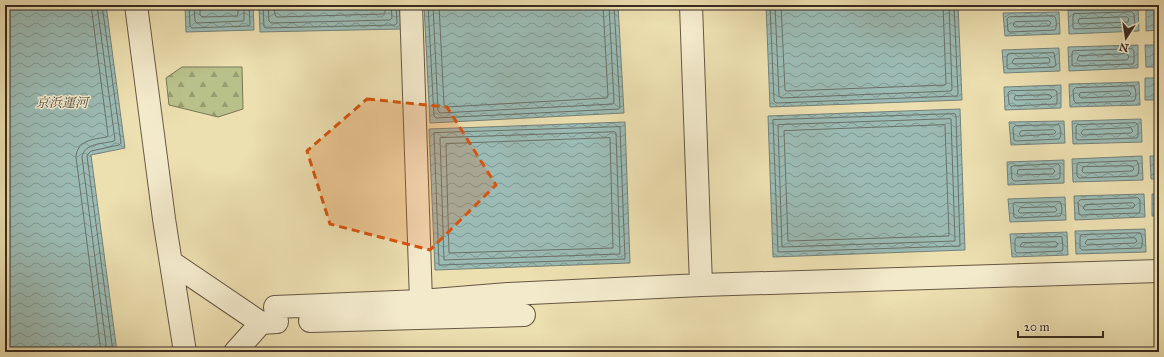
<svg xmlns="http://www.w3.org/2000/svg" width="1164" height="357" font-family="'IM FELL Great Primer','Noto Serif JP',serif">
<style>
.forest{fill:url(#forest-firs);stroke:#797655}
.water{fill:url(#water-waves);stroke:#748179}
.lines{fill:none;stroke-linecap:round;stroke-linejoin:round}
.shore{stroke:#6a726a;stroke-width:1}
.minor-casing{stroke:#665744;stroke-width:24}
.minor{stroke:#f3eacc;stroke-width:22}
.marked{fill:#d6540e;fill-opacity:0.2;stroke:#d6540e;stroke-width:3;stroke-dasharray:8 5;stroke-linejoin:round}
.labels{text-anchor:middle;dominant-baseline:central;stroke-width:3;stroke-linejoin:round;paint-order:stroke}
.water-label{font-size:13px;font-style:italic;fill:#524e45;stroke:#f3eacc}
</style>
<defs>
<pattern id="forest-firs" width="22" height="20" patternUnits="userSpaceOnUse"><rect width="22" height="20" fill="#b9c18a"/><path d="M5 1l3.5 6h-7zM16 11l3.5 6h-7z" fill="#979d70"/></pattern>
<pattern id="water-waves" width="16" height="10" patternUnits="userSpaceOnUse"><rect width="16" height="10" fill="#9bbbb4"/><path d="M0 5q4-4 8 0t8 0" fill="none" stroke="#7f9892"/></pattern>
</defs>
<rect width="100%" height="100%" fill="#ecdfb0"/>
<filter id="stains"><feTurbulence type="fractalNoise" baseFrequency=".005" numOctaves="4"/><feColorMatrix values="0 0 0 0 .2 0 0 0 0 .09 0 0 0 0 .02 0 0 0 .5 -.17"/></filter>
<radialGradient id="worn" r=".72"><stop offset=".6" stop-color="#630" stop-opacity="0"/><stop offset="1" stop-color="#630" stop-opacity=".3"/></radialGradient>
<path class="forest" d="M182,67H242L243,109L218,117L169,105L166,78Z"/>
<path class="water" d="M5,5H106L125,148L91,155L117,352H5Z
M185,5H253L254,30L186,32Z
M259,5H400L401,29L260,32Z
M424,5H618L624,113L430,123Z
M766,5H958L962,100L770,107Z
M1159,7V30L1146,31V8Z
M1138,8L1139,31L1069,34L1068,10Z
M1059,12L1060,34L1005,36L1003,13Z
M1138,45V68L1069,71L1068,47Z
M1145,45H1159V67H1146Z
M1059,48L1060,71L1004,73L1002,50Z
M1145,78H1159V100H1145Z
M1139,82L1140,105L1070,107L1069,84Z
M1061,85V108L1005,110L1004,87Z
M960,109L965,250L773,257L768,116Z
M1141,119L1142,142L1073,144L1072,121Z
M1064,121L1065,143L1011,145L1009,122Z
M625,122L630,263L435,270L429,129Z
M1142,156L1143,180L1073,182L1072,159Z
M1150,156H1159V179H1151Z
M1064,160V183L1008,185L1007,162Z
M1144,194L1145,217L1075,220L1074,196Z
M1152,194H1159V216H1152Z
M1065,197L1066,220L1010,222L1008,199Z
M1145,229L1146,252L1076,254L1075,231Z
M1067,232L1068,255L1012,257L1010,234Z"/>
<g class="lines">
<path class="shore" d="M91,5L108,135L107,137C94,139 77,140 76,157L101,352
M97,5L115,140L114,141C103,144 84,143 82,157L107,352
M102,5L121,143L119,145L91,151L88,154L87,156L113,352
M189,5L190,26L192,28L249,26L250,24L249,5
M194,5L195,21L197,23L243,21L244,20V5
M200,5V15L202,17L237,16L238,14V5
M263,5L264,27L266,28L395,25L397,23L396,5
M268,5L269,21L271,23L390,20L392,18L391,5
M274,5L275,15L277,17L384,14L385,12V5
M428,5L434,116L436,118L619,109L620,107L614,5
M433,5L438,111L440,113L613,104L614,102L609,5
M439,5L444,105L446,107L607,98L608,96L603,5
M770,5L774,101L776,103L957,96L958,94L954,5
M775,5L779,96L781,98L951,91L952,89L949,5
M781,5L785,90L787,91L945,85L946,84L943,5
M1132,12L1134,14L1135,25L1133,27L1075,29L1073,28V16L1074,14Z
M1054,16C1057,18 1057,27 1055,30L1010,32L1008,31L1007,19L1009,17Z
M1127,17L1129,19L1128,22L1080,24L1078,22L1079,19Z
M1049,21L1051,23L1049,26L1015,27L1013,25L1015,22Z
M1132,49L1134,51V62L1133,64L1074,66L1072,65V53L1073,51Z
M1054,53L1056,65L1054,67L1009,69L1007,68V56L1008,54Z
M1127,54L1129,57L1127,60L1079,61L1077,60L1079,56Z
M1049,58L1050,61L1049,63L1014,64L1012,62L1014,59Z
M1134,86C1136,89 1137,98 1134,101L1076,103L1074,101L1073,90L1075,88Z
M1055,90L1057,92V103L1056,104L1011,106L1009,104L1008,93L1010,91Z
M1129,91L1131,94L1129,96L1081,98L1079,96L1080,93Z
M1050,95L1052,97L1050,99L1016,100L1014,99L1015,96Z
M955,114L956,116L960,246L778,252L773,120Z
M951,119L955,241L782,247L778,125Z
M1136,123L1138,125V136L1137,138L1078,140L1076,139V127L1077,125Z
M945,125L949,236L788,241L784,131Z
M1059,125C1061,128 1062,136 1059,139L1016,141L1014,140L1013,128L1015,126Z
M620,127L625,259L439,265L434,133Z
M1131,128L1133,131L1131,133L1083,135L1081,133L1083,130Z
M1054,130L1056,132L1054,134L1021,136L1019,134L1021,131Z
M615,132L616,133L620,254L444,260L440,138Z
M610,138L613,248L449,253L446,144Z
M1137,161C1139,164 1140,173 1137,176L1079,178L1077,176V164L1078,163Z
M1058,164L1060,166V177L1059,179L1014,181L1012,179L1011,167L1013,166Z
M1132,166L1134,169L1132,171L1084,173L1082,171L1083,167Z
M1053,169L1055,171L1053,174L1019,175L1017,174L1018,170Z
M1138,198L1140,200V211L1139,213L1081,215L1079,214L1078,202L1080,200Z
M1060,202C1062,205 1063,213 1060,216L1016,218L1014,217L1013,205L1014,203Z
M1133,203L1135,205L1133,208L1085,210L1083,208L1085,205Z
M1055,207L1057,210L1055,212L1020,213L1018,211L1020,208Z
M1140,233C1143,236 1143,245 1141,248L1082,250L1080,248V237L1081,235Z
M1062,237L1063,249L1062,251L1017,253L1015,251V240L1016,238Z
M1135,238L1137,241L1135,243L1087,245L1085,243L1087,240Z
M1056,242L1058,244L1056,247H1022L1020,246L1022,243Z"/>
<defs>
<path id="minor" d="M136,5L164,219L185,352
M411,5L421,301
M691,5L701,285
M171,262L261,323L235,352
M310,321L524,315
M261,323L277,322L275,307L421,301L508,294L701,285L1159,271"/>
</defs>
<use href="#minor" class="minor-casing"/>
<use href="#minor" class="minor"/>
</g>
<path class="marked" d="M367,99L447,107L496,185L430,250L330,224L307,151Z"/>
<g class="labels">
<g class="water-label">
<text x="62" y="103">京浜運河</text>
</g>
</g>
<rect width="1164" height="357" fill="none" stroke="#ecdfb0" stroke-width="20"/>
<rect x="6" y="6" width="1152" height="345" fill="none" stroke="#392a20" stroke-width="2"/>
<rect x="10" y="10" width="1144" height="337" fill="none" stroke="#392a20"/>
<g transform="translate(1126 38) rotate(192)" stroke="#f3eacc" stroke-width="3" paint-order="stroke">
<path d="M0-3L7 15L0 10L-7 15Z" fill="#392a20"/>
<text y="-6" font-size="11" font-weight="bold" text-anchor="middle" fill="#392a20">N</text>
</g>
<path d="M1018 331v6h85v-6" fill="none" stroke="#392a20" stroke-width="2"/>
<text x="1024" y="331" font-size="12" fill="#392a20" stroke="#f3eacc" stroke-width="3" paint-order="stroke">20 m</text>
<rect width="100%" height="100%" filter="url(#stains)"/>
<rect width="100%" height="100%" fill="url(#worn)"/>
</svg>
